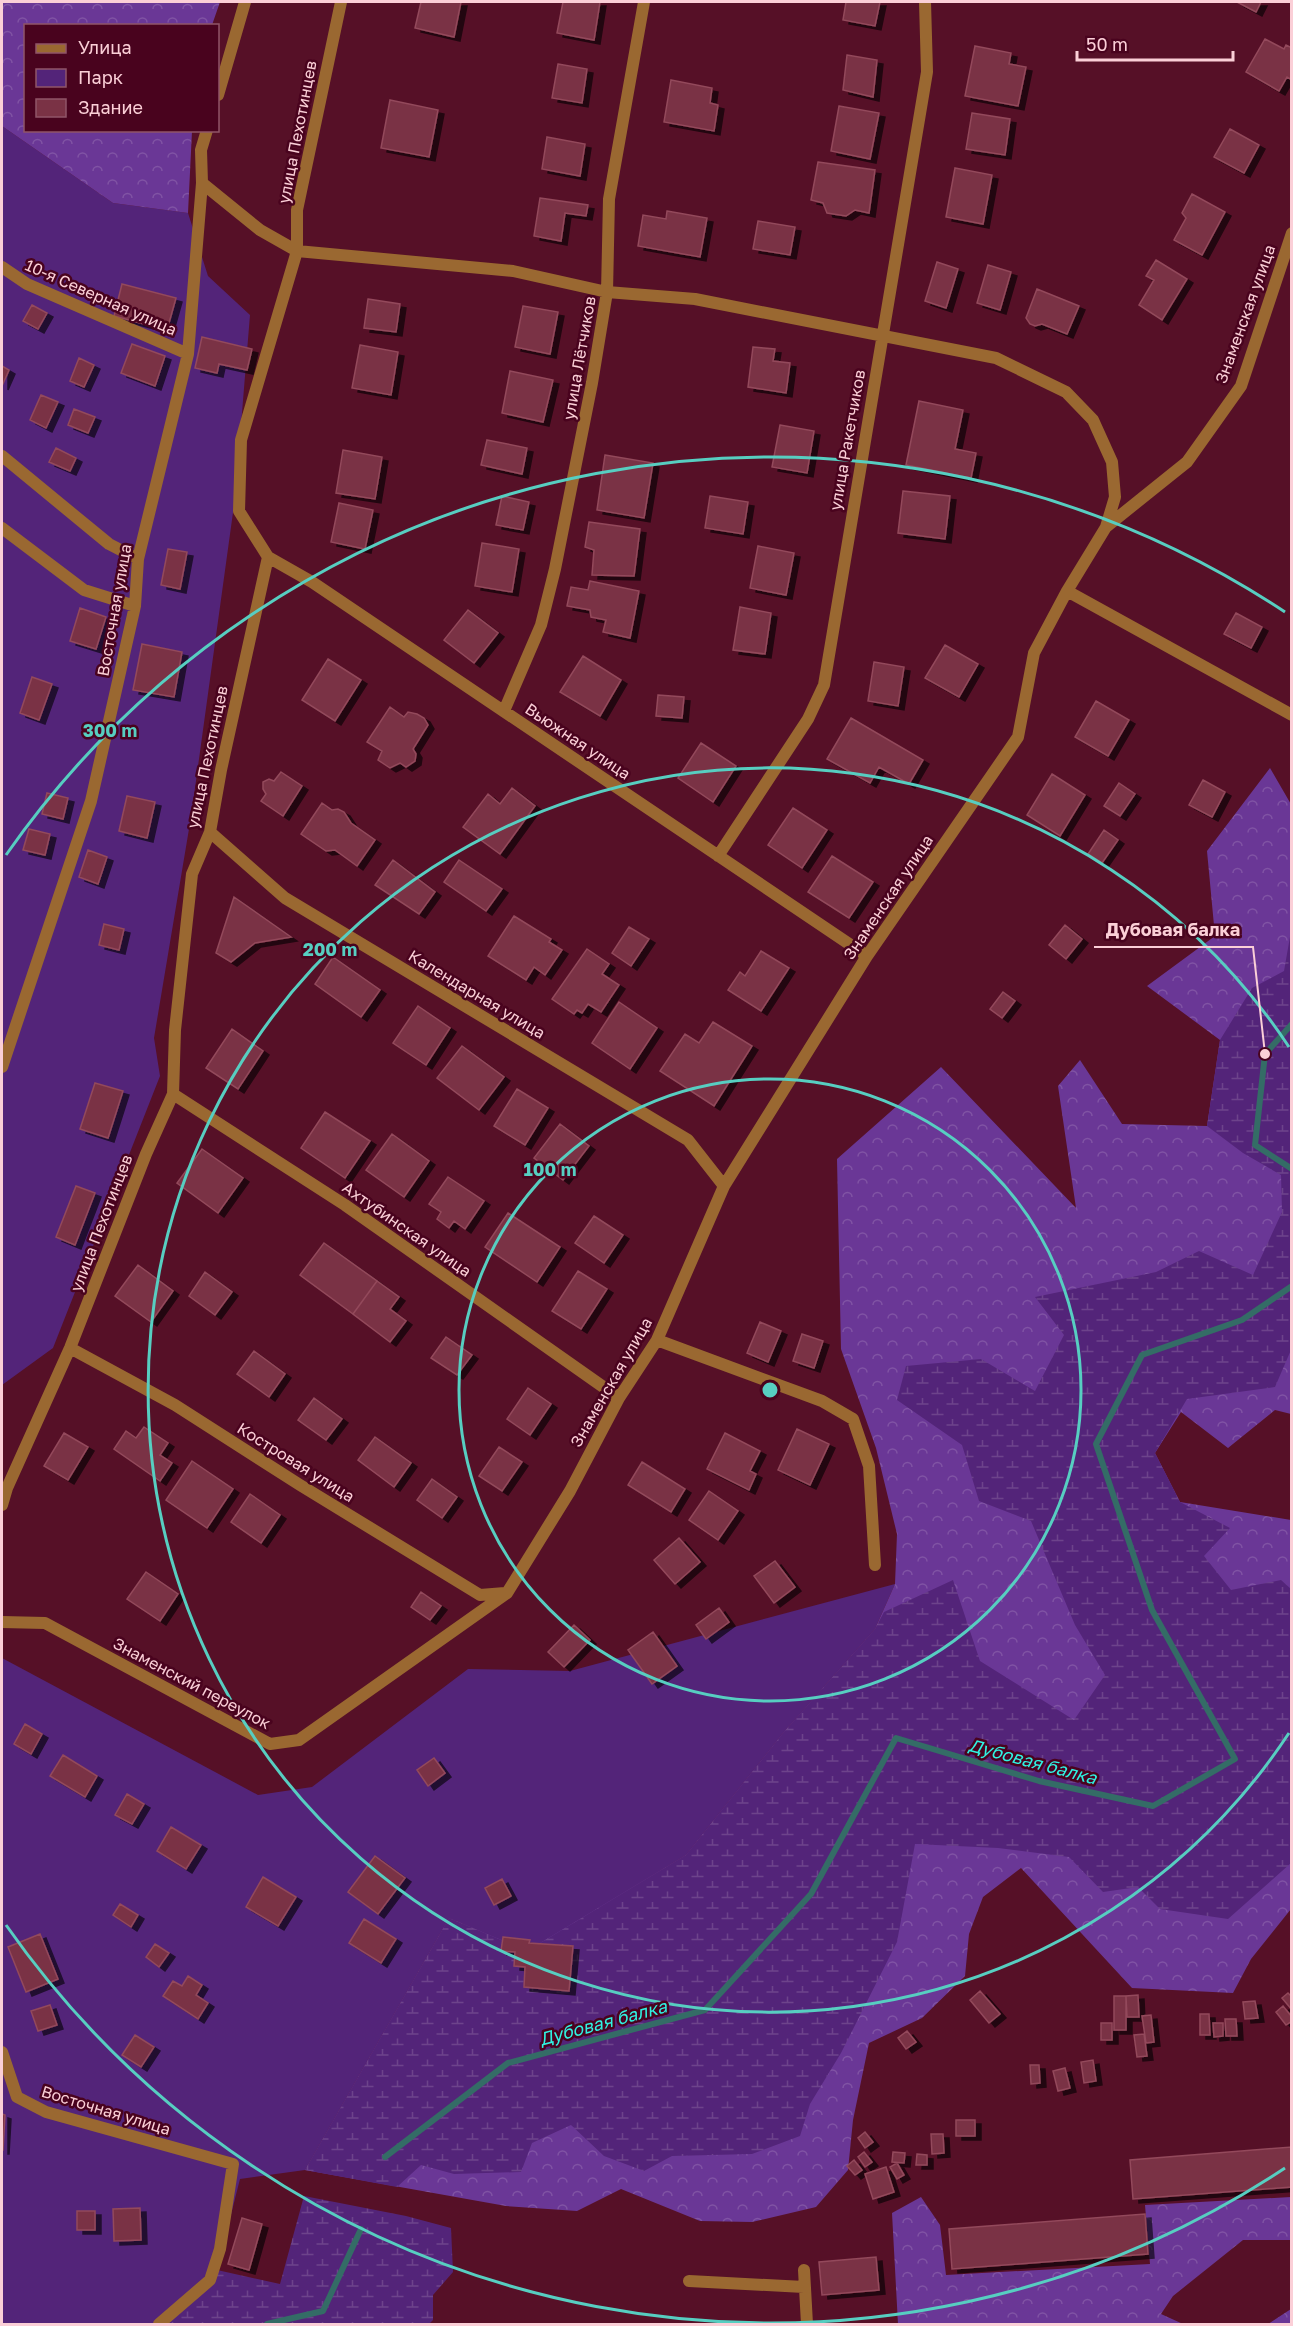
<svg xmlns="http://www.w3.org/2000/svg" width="1293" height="2326" font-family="'Golos Text',sans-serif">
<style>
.green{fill:#532479}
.forest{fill:url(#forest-crowns)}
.wetland{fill:url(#wetland-marsh)}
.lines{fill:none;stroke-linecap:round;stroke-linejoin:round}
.stream{stroke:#346c66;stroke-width:6}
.building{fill:#7a3245;stroke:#93495b;stroke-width:1.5;filter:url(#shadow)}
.minor{stroke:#9a6831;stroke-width:12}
.ring{fill:none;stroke:#57cec1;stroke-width:3}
.labels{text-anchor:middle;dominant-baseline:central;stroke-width:5;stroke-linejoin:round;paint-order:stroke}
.street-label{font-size:16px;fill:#fbcfd7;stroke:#49031e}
.water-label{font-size:18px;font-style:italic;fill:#30f2e2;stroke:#49031e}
.centre{fill:#57cec1;stroke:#49031e;stroke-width:3}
.ring-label{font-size:18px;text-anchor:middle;font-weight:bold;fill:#57cec1;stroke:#49031e;stroke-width:5;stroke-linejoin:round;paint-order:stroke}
.leader{fill:none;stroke:#fbcfd7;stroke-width:2}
.callout-dot{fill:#fbcfd7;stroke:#49031e;stroke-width:2}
.callout-label{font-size:18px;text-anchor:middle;font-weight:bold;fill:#fbcfd7;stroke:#49031e;stroke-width:5;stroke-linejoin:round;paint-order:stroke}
</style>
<defs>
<pattern id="forest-crowns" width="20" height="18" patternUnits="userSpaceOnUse" patternTransform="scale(1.5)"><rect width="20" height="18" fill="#6a3796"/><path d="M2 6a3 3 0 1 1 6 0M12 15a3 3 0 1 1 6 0" fill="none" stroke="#8053a4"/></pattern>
<pattern id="wetland-marsh" width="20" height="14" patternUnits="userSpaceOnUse" patternTransform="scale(1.5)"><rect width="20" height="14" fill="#532479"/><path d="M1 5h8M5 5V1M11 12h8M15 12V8" fill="none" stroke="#6d438b"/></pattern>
<filter id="shadow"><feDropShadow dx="6" dy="4" stdDeviation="0" flood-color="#0009"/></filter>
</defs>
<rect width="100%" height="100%" fill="#561027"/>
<path class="green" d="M2,126L113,203L188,213L208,276L250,315L235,498L191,817L154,1038L160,1076L53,1348L2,1385Z
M895,1584L875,1629L783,1733L686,1855L527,1952L449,1918L305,2170L240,2179L217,2270L163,2324H2V1658L258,1795L312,1787L468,1669L570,1671Z"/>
<path class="forest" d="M2,2H220L212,25L26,26V130L192,131L188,213L113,203L2,126Z
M1270,768L1292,806L1291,1414L1275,1410L1228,1448L1181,1412L1155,1453L1180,1502L1291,1520V1909L1251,1959L1233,1993L1132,1988L1021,1868L983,1897L969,1934L965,1976L922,2018L869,2043L853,2120L848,2170L816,2207L752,2222L700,2221L621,2189L577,2211L506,2206L305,2170L449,1918L527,1951L686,1855L783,1733L875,1629L895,1584L897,1534L876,1448L841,1349L837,1159L941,1067L1076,1208L1058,1086L1080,1060L1122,1124L1207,1126L1220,1040L1147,986L1215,936L1207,851Z
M921,2197L940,2225L946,2275L1150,2264L1145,2205L1291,2197V2240H1243L1173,2296L1161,2314L1183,2324H898L892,2213Z
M1291,2309V2324H1268Z"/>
<path class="wetland" d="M1291,931V1350L1275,1387L1187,1399L1155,1453L1180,1502L1230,1528L1204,1556L1231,1590L1281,1580L1291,1589V1863L1228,1919L1160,1909L1138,1887L1103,1892L1069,1857L998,1848L915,1844L897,1942L841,2053L810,2104L800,2136L752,2154L672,2156L644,2171L604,2156L571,2125L532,2143L521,2172L454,2174L421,2165L397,2187L305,2170L449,1918L527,1951L686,1855L783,1733L875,1629L884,1612L953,1580L980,1661L1074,1720L1105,1675L1075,1625L1031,1521L979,1501L962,1445L897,1400L906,1366L981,1359L1035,1391L1064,1335L1035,1297L1156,1272L1199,1251L1253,1275L1282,1212L1281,1175L1243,1153L1207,1126L1220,1040L1252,988L1284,971Z
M304,2196L406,2216L451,2228L453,2272L433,2295V2320L429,2324H163L217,2270L280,2284Z"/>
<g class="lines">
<path class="stream" d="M1292,1024L1265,1054L1255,1145L1292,1169
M385,2157L508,2063L705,2010L811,1894L896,1738L1039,1781L1153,1806L1235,1759L1152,1610L1096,1444L1142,1355L1242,1320L1292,1286
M267,2324L323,2311L361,2229"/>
</g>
<path class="building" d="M421,2H461L454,37L415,28Z
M563,2H600L594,40L557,33Z
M846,2H880L875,26L843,20Z
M1237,2H1261L1256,12Z
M1265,39L1284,49L1286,45L1292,48V80L1287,77L1279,91L1246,72Z
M975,46L1011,53L1009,64L1026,67L1018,106L965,96Z
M847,55L877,60L873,97L843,90Z
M558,64L587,69L582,103L552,98Z
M671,80L712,88L710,103L718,105L714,131L664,122Z
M390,100L438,110L429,157L381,148Z
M839,106L879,113L870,159L831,151Z
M972,113L1010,119L1005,155L966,149Z
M1230,129L1259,145L1244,173L1214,157Z
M547,137L585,144L580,176L542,169Z
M818,162L875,170L869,213L855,210L846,216L827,213L823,203L811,200Z
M955,168L992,175L983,224L946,217Z
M1192,194L1225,212L1202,255L1174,240L1186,218L1182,213Z
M540,198L588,205L586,216L565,213L561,241L534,236Z
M667,211L707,218L700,257L638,246L643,215L666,219Z
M758,221L795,227L790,255L753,249Z
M1156,260L1187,279L1162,320L1139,305L1154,280L1146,276Z
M937,262L958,269L946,308L925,301Z
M988,265L1011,272L1000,310L977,303Z
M122,284L176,298L167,330L114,316Z
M1037,289L1079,306L1067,334L1042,324L1035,326L1030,324L1026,318Z
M368,299L400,304L396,332L364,328Z
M32,305L47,313L38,329L23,321Z
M523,306L558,312L550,354L515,347Z
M202,337L252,349L247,370L219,364L217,373L195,368Z
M132,344L165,356L155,386L121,373Z
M360,345L398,352L391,395L352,388Z
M753,347L775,349L773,361L790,363L786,393L748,387Z
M79,358L94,365L84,387L70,381Z
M2,366L9,370L2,386Z
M510,371L553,380L543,422L502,413Z
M41,395L58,402L46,428L30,420Z
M919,401L963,410L955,449L976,453L971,478L906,465Z
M74,409L95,417L88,433L68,425Z
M780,425L814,431L807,473L772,467Z
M487,440L527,448L522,474L481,465Z
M56,448L76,458L70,471L49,462Z
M343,450L382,457L375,499L336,493Z
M605,455L653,463L644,518L597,510Z
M903,491L950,496L945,539L898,533Z
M502,496L529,502L523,530L496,525Z
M710,496L748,502L743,534L705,528Z
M339,503L373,510L365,549L331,542Z
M589,522L640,529L634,576L592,575L594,550L585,547Z
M482,543L519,549L512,592L475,586Z
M758,546L794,553L786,595L750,588Z
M168,549L187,552L180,589L161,585Z
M590,581L639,591L630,638L603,632L606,620L591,617L590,610L567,606L571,587L588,590Z
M740,607L771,613L765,654L733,650Z
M80,608L106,617L96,649L70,641Z
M468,610L498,633L474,663L444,640Z
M1236,613L1262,627L1251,648L1224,634Z
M142,644L182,652L174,697L133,690Z
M945,645L978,664L959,697L925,678Z
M583,656L621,680L600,716L560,692Z
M328,659L361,680L335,721L302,700Z
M874,662L904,667L898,706L868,701Z
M32,677L52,684L39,720L20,713Z
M658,695L684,697L682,718L656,716Z
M1096,701L1129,720L1108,756L1075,737Z
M390,707L404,717L408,712L417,714L424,718L428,725L413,749L416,754L415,761L406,767L400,763L390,768L378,760L382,751L367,742Z
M851,718L923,760L909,784L879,767L870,783L827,759Z
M701,743L736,766L713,802L678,778Z
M281,772L302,786L283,816L261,801L266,794L263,789V782L269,779L274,781Z
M1052,774L1085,795L1060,836L1027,815Z
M1203,780L1225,792L1212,817L1189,805Z
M1119,783L1135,794L1120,816L1104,806Z
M512,788L535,806L500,854L463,827L488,794L500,804Z
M47,793L68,798L63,819L42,814Z
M127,796L155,802L147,838L119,831Z
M322,803L332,810L338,809L344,812L351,823L375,840L357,866L335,850L326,851L301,834Z
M793,808L827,830L802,868L768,845Z
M29,829L50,834L45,855L23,850Z
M1104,830L1118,840L1102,863L1088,854Z
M88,850L107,857L98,884L79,877Z
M832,856L873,882L849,918L808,892Z
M393,860L435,892L419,914L375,885Z
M459,860L502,889L486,911L444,882Z
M234,897L291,937L255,943L231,962L216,953Z
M514,916L551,939L549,942L562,950L545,975L534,967L526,980L488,956Z
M104,924L124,929L119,950L99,945Z
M1065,925L1082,939L1066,959L1049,945Z
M629,927L649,939L631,966L612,953Z
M587,949L609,964L602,974L619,985L601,1012L588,1004L582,1013L577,1010L574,1014L552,999Z
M761,951L789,968L761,1011L728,990L740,972L745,976Z
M333,957L380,990L361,1017L315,984Z
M1003,992L1015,1001L1002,1018L990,1009Z
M619,1002L657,1028L630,1069L592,1043Z
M418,1006L450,1028L426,1065L393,1043Z
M713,1022L752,1046L714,1106L660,1071L685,1034L699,1043Z
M232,1029L263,1051L238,1089L206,1068Z
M462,1046L504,1077L479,1110L437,1078Z
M95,1083L123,1091L108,1138L80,1129Z
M517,1089L548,1108L525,1145L494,1126Z
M325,1112L370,1141L345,1178L301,1148Z
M560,1124L589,1146L563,1180L534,1158Z
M392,1134L429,1161L404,1197L366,1170Z
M202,1149L243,1178L218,1213L177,1183Z
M448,1177L484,1201L465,1229L454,1221L449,1228L437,1219L441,1212L429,1204Z
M76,1186L95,1193L75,1245L56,1237Z
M508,1213L560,1247L537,1282L485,1247Z
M594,1216L623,1235L604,1263L575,1243Z
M324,1243L377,1281L353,1314L300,1275Z
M138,1265L173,1291L151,1322L115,1296Z
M578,1271L607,1289L581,1329L552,1311Z
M205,1272L232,1292L215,1315L189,1296Z
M377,1281L399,1297L390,1309L406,1321L390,1342L353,1314Z
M760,1322L781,1331L768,1362L747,1353Z
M802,1334L823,1341L814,1368L793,1361Z
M446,1337L472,1355L457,1375L431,1358Z
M254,1351L285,1374L269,1397L237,1374Z
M528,1388L551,1404L530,1435L507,1419Z
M314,1398L342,1419L326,1440L298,1420Z
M144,1427L168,1443L160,1455L172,1463L160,1481L114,1449L126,1431L136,1438Z
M797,1429L829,1444L810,1485L778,1470Z
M64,1433L88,1447L68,1480L44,1466Z
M725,1433L760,1451L750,1471L756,1474L749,1490L707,1469Z
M375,1437L411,1463L394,1487L358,1460Z
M499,1447L522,1462L502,1491L479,1476Z
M192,1461L233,1489L207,1528L166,1500Z
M642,1462L685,1489L671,1512L628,1485Z
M432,1479L457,1497L442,1518L417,1500Z
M709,1491L738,1511L718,1540L689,1520Z
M250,1494L280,1515L261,1543L231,1522Z
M679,1538L700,1562L675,1584L654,1560Z
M775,1561L795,1587L774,1603L754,1576Z
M146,1572L178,1594L160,1621L127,1599Z
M421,1592L441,1606L430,1620L411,1607Z
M719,1608L729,1622L706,1639L696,1625Z
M574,1625L590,1640L564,1667L548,1652Z
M653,1632L677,1666L652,1684L628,1650Z
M25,1724L42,1734L31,1754L14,1744Z
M63,1755L97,1776L85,1797L50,1776Z
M434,1758L445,1773L428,1786L417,1770Z
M127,1794L144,1804L132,1824L115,1815Z
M171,1827L201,1845L186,1869L157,1851Z
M375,1856L405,1878L378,1914L348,1892Z
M263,1877L296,1897L278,1926L246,1907Z
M502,1879L511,1896L494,1905L485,1888Z
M120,1904L138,1915L131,1927L113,1915Z
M364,1919L396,1939L381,1963L349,1943Z
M40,1934L58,1979L26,1992L8,1947Z
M503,1937L530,1940L529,1943L573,1946L569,1991L524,1987L525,1967L514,1966L515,1952L501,1951Z
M155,1944L169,1953L159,1967L146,1957Z
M188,1976L202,1985L196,1995L208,2003L198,2019L163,1996L173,1981L182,1986Z
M980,1991L1000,2014L989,2023L970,2000Z
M1288,1993L1292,1997V2010L1282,1998Z
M1138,1995L1139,2017H1127L1126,1996Z
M1114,1996H1126V2030H1114Z
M1255,2001L1258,2018L1245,2019L1243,2002Z
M50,2005L57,2025L38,2031L31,2011Z
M1283,2006L1292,2017V2021L1286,2025L1276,2012Z
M1200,2014H1209L1210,2035H1200Z
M1151,2015L1154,2042L1146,2043L1142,2016Z
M1225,2019H1236L1237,2036H1226Z
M1101,2023H1112V2040H1101Z
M1213,2023H1223V2036L1214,2037Z
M907,2031L916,2042L906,2049L898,2038Z
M1144,2034L1147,2056L1137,2057L1134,2035Z
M135,2035L154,2047L141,2067L122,2055Z
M1093,2060L1096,2081L1084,2083L1081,2062Z
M1030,2065H1039L1040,2083L1031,2084Z
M1065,2068L1070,2088L1058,2091L1053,2071Z
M2,2114L5,2115L3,2150H2Z
M956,2120H975V2136H956Z
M865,2132L873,2142L865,2148L858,2138Z
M931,2134H943L944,2153L932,2154Z
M1292,2147V2187L1133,2199L1130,2160Z
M864,2152L872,2162L865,2167L858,2157Z
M893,2152L905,2153L904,2163L892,2162Z
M917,2154L927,2155V2165H916Z
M854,2160L862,2170L855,2175L847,2166Z
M897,2163L904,2175L897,2179L890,2167Z
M886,2167L894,2192L873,2199L865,2174Z
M140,2208L141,2240L114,2241L113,2209Z
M77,2211H95V2230H77Z
M1145,2214L1148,2254L952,2269L949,2229Z
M242,2218L262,2224L249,2270L228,2264Z
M876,2257L879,2290L822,2295L819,2262Z"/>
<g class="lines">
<path class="minor" d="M218,95L245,2
M202,183L260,230L297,251L513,271L607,292L695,299L996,358L1066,392L1093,420L1112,462L1115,497L1106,527
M2,267L27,284L188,354
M2,456L109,544L138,559
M2,528L84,590L135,606
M268,557L312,582L867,956
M1067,591L1292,715
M504,711L541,625L555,569L592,383L607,292L609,199L644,2
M210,832L285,898L688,1140L724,1186
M718,856L808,719L824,685L927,72L925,2
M2,1067L91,801L135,606L138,559L188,354L202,183L201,150L207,130
M173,1094L345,1205L619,1398
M657,1340L822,1401L853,1419L869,1466L875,1565
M70,1348L175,1405L300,1485L480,1595L505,1593
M2,1505L7,1488L70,1348L146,1154L173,1094L175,1030L192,874L210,832L221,770L268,557L239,511L241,440L297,251V210L341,2
M2,1622L45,1623L270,1744L299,1740L507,1593L570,1491L619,1398L657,1340L724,1186L867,956L1018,737L1034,653L1067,591L1106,527L1187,462L1241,386L1292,233
M2,2052L17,2097L46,2112L233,2164L220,2249L210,2280L159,2324
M804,2270L807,2324
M689,2281L804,2287"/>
</g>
<g class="ring">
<circle cx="770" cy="1390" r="311"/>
<path d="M1289 1733A622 622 0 1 1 1289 1047"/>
<path d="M1285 2168A933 933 0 0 1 6 1925M6 855A933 933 0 0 1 1285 612"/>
</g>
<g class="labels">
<g class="street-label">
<text transform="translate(297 132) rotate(-79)">улица Пехотинцев</text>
<text transform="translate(101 297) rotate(24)">10-я Северная улица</text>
<text transform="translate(1245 314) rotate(-70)">Знаменская улица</text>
<text transform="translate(579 358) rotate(-80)">улица Лётчиков</text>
<text transform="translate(847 440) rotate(-80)">улица Ракетчиков</text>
<text transform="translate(114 610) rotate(-80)">Восточная улица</text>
<text transform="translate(578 741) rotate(34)">Вьюжная улица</text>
<text transform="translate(207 757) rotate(-78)">улица Пехотинцев</text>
<text transform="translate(888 897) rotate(-56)">Знаменская улица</text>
<text transform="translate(477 994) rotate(31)">Календарная улица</text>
<text transform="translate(101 1223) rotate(-69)">улица Пехотинцев</text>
<text transform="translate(407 1229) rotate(35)">Ахтубинская улица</text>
<text transform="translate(611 1382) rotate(-60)">Знаменская улица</text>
<text transform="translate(296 1462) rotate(32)">Костровая улица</text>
<text transform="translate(192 1683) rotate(28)">Знаменский переулок</text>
<text transform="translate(106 2110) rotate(17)">Восточная улица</text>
</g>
<g class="water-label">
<text transform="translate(1033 1761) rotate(15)">Дубовая балка</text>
<text transform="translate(603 2022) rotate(-15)">Дубовая балка</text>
</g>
</g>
<circle cx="770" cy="1390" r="9" class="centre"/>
<g class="ring-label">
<text x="110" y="737">300 m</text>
<text x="330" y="956">200 m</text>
<text x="550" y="1176">100 m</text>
</g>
<path class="leader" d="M1265 1054L1253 947H1094"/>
<circle class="callout-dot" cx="1265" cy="1054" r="6"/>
<g class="callout-label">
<text x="1173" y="936">Дубовая балка</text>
</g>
<rect width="1293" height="2326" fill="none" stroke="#fbcfd7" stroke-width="6"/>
<rect x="24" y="24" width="195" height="108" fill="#49031e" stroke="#905568" stroke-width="1.5"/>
<rect x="36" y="44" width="30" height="9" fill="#9a6831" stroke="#905568" stroke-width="1.5"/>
<text x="78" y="54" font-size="18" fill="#fbcfd7">Улица</text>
<rect x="36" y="69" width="30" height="18" fill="#532479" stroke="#905568" stroke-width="1.5"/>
<text x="78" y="84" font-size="18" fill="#fbcfd7">Парк</text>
<rect x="36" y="99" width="30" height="18" fill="#7a3245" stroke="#905568" stroke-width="1.5"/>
<text x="78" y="114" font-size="18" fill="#fbcfd7">Здание</text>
<path d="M1077 51v9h156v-9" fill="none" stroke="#fbcfd7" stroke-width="3"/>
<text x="1086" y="51" font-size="18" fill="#fbcfd7" stroke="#49031e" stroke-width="4.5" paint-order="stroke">50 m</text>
</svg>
